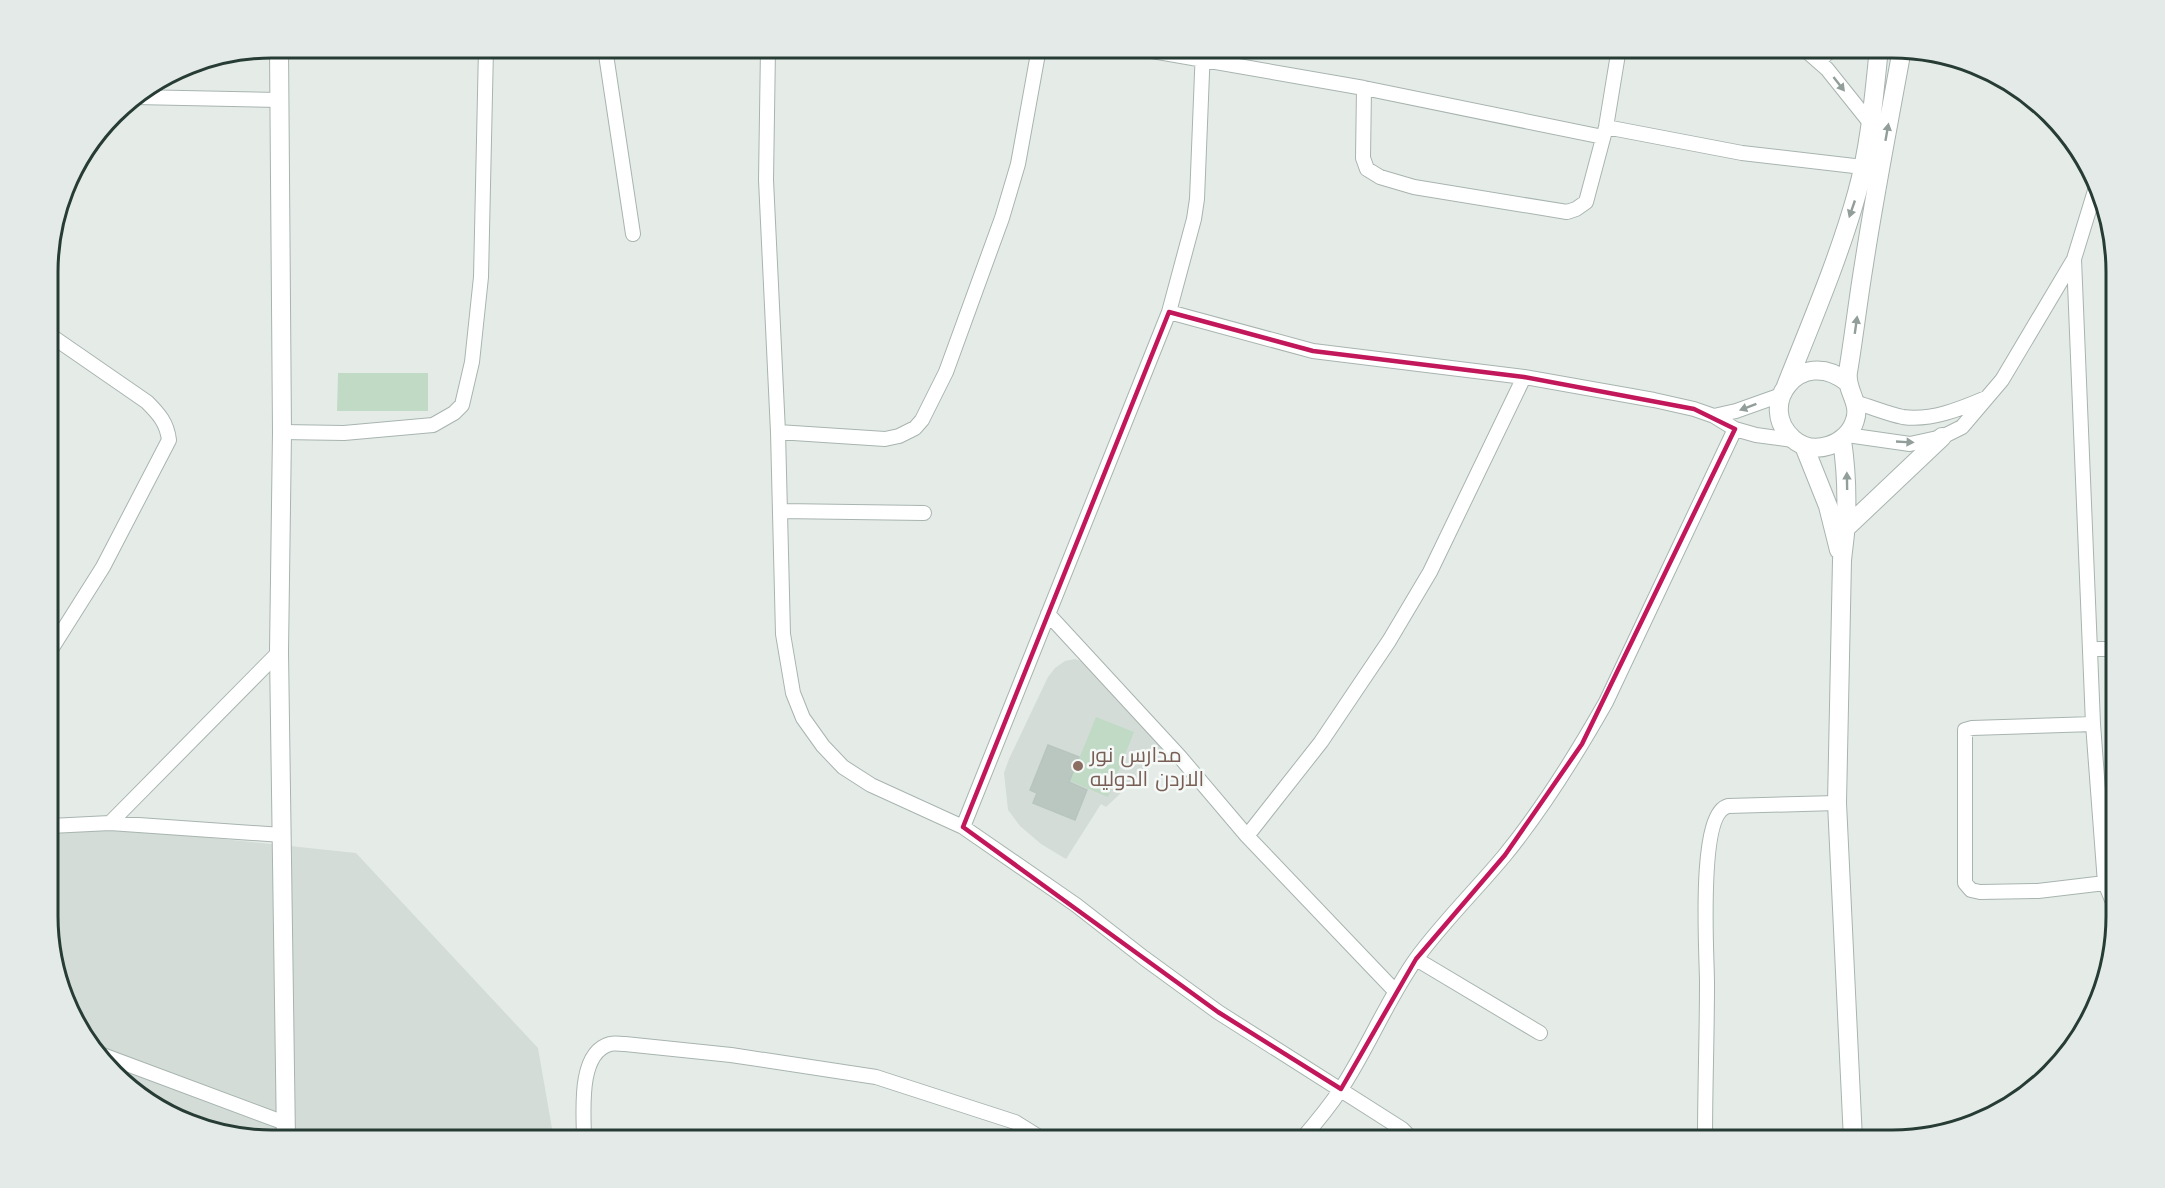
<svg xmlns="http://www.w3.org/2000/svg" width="2165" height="1188" font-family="'Work Sans',Cairo,sans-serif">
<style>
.built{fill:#d3dcd7}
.green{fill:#c0dac6}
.building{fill:#bac7c1;stroke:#b8c5bf;stroke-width:1.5}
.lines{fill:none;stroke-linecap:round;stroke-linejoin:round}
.minor-casing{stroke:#a8b4af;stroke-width:16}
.tertiary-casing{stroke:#a8b4af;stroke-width:20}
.minor{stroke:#fff;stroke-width:14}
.tertiary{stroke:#fff;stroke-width:18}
.oneway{fill:#929e9a}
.marked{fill:none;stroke:#c2185b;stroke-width:4.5;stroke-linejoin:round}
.education-dot{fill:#8d6e63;stroke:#f5f9f7;stroke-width:2}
.labels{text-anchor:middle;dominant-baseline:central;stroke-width:5;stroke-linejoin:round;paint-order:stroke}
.education-label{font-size:21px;fill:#785e54;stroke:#f5f9f7;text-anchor:start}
.rim{fill:none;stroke:#263c35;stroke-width:3}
</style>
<rect width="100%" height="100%" fill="#e5ece8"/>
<path class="built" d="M1075,659L1084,662L1166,751L1106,807L1101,804L1066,859L1041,844L1020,826L1008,810L1004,773L1009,759L1048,677L1055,668L1065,661Z
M50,821L356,853L538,1048L554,1140H272L215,1132L161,1110L86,1040L50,944Z"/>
<path class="green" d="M338,373H428V411H337Z
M1096,717L1134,732L1108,797L1070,781Z"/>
<path class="building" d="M1048,745L1079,757L1069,782L1087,790L1075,820L1033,803L1037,793L1030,790Z"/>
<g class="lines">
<defs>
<path id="minor" d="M605,48L633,234
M768,48L766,180L778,432L783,634L793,693L803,718L823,746L843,767L871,785L963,827L1076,905L1144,958L1218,1012L1402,1129L1413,1140
M1135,48L1364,88L1603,137
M1803,48L1827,69L1871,124
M1819,61L1833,48
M1364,88L1363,158L1367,169L1380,177L1414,187L1567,212L1576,209L1586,202L1606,127L1619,48
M135,97L279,100
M1606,127L1742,153L1863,167
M2097,184L2074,259L2093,724L2105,883L2117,912
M1169,312L1313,351L1524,377L1654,400L1694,409L1714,416L1735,429L1756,435L1793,440
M50,335L147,402C159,414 167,423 169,440L103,567L50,651
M1857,403C1872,407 1887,414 1903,417C1931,421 1960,409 1986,398
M1714,416L1736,411L1781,395
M282,432L344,433L433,425L454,413L462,405L472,362L481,277L486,48
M778,432L885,439L899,436L915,428L922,420L946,372L1002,218L1018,164L1039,48
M1847,435L1910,444L1942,437L1962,427L2002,380L2074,259
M781,511L924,513
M1048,614L1180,757L1247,836
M2090,649H2117
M2093,724L1972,728L1965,730V883L1971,890L1980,892L2038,891L2105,883
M110,823L279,652
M50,826L110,823L282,835
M963,827L1169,312L1194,219L1197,199L1203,48
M1416,959L1540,1033
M1395,991L1247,836L1321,742L1389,641L1430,572L1524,377
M100,1054L285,1123
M584,1140C584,1114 577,1053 610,1044C615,1043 620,1044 625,1044L731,1055L876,1077L1015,1122L1044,1140
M1301,1140C1315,1124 1329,1107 1341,1089C1368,1048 1387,1000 1416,959C1443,922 1476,890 1505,855C1544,807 1576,755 1606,702L1735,429
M1705,1140C1705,1087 1707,1035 1707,983C1707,954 1697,814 1728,806L1837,803"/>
<path id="tertiary" d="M279,48L282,432L279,652L286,1140
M1847,382C1800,345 1755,406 1793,439C1813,457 1848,445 1855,420C1861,402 1845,390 1848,372C1854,336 1858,300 1864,264C1875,192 1889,121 1902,49
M1786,386C1811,323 1839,258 1857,193C1870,146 1874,96 1879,48
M1842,440C1848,481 1848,519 1842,560L1837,803L1853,1140
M1804,446L1828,506L1839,550
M1847,527L1942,437"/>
</defs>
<use href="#minor" class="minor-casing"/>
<use href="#tertiary" class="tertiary-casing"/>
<use href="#minor" class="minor"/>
<use href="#tertiary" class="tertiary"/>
</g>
<defs><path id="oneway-solid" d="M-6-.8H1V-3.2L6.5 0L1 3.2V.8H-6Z" transform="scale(1.5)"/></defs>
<g class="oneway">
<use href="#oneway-solid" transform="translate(1839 84) rotate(52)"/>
<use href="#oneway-solid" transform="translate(1887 132) rotate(-80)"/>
<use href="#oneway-solid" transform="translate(1852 209) rotate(109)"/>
<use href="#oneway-solid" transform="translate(1856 325) rotate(-82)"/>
<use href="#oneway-solid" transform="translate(1748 407) rotate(159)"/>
<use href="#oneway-solid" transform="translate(1905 442) rotate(3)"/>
<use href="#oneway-solid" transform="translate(1847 481) rotate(-91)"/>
</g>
<path class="marked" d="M1169,312L1313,351L1524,377L1694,409L1735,429L1582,744L1505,855L1416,959L1341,1089L1218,1012L963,827Z"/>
<circle class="education-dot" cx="1078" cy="766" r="6"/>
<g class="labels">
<g class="education-label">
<text x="1090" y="754">مدارس نور<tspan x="1090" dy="24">الاردن الدوليه</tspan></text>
</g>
</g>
<path d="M0 0H2165V1188H0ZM272 58H1892A214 214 0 0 1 2106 272V916A214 214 0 0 1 1892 1130H272A214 214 0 0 1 58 916V272A214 214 0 0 1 272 58Z" fill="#e4eae7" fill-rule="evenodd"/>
<path class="rim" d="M272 58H1892A214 214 0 0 1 2106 272V916A214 214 0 0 1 1892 1130H272A214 214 0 0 1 58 916V272A214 214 0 0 1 272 58Z"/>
</svg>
